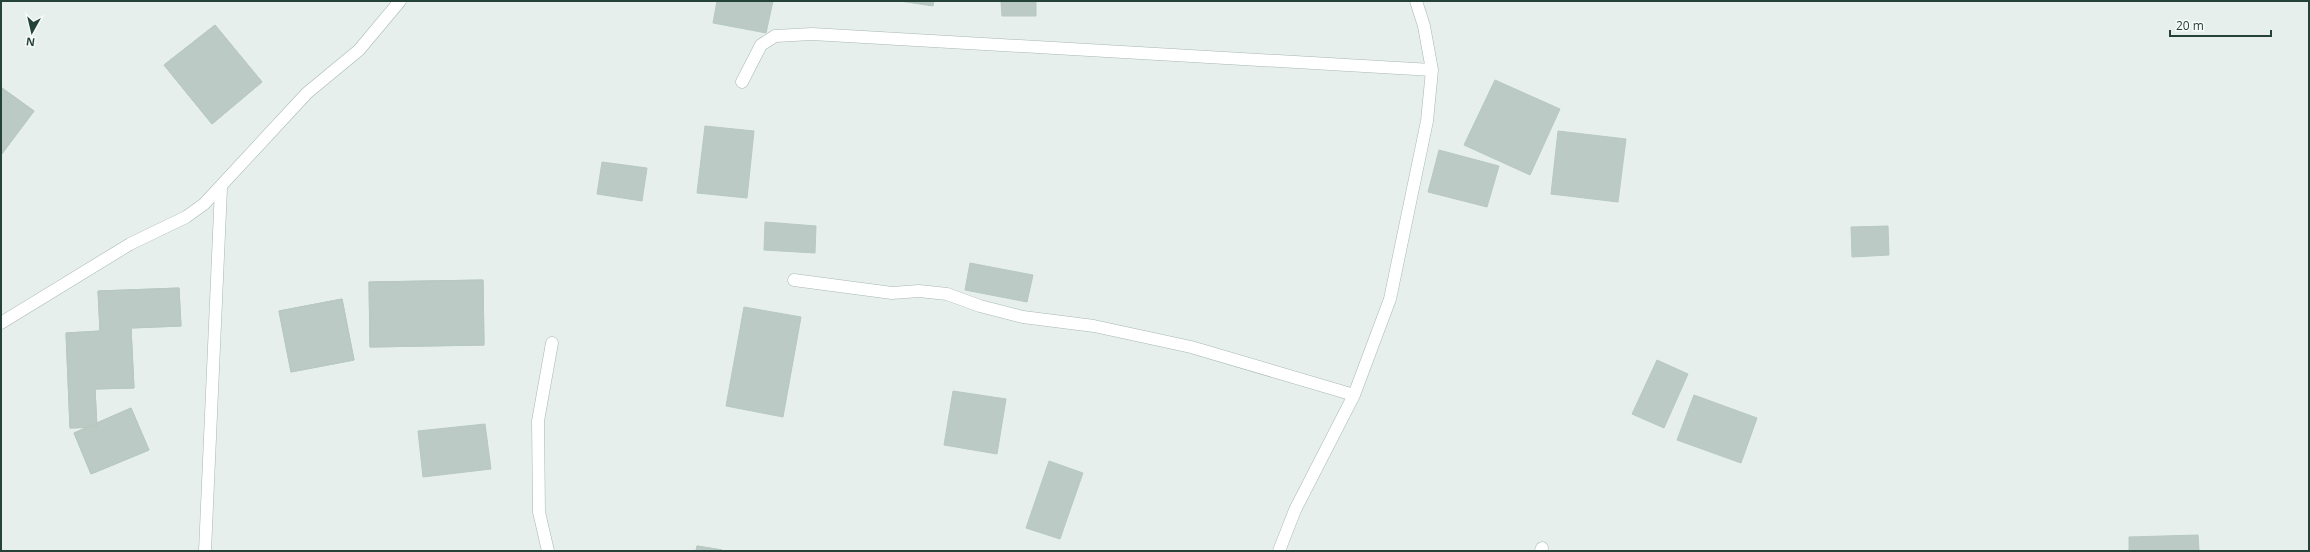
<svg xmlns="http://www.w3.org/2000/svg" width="2310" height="552" font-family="'Open Sans',sans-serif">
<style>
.building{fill:#bbcac4;stroke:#b8c9c2}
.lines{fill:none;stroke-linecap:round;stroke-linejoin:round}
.street-casing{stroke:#a8b8b2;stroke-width:13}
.street{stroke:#fff;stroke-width:12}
</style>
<rect width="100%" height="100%" fill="#e6efeb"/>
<path class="building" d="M717,1H773L766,33L713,23Z
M900,1H934L933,6Z
M1001,1H1036V16H1002Z
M215,25L262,82L212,124L164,65Z
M215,25L262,82L212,124L164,65Z
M1495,80L1560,109L1530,175L1464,145Z
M2,88L34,111L1,155V90Z
M2,88L34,111L1,155V90Z
M705,126L754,131L747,198L697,193Z
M1558,131L1626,139L1618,202L1551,194Z
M1439,150L1499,166L1487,207L1428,192Z
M602,162L647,168L642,201L597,194Z
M765,222L816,226L815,253L764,250Z
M1888,226L1889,255L1852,257L1851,227Z
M970,263L1033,275L1027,302L965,290Z
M483,280L484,345L370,347L369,282Z
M483,280L484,345L370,347L369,282Z
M179,288L181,326L131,328L134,388L95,389L97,427L70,428L66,333L100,331L98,291Z
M179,288L181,326L131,328L134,388L95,389L97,427L70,428L66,333L100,331L98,291Z
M342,299L354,360L291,372L279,311Z
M342,299L354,360L291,372L279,311Z
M744,307L801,317L783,417L726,406Z
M1657,360L1688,374L1664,428L1632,414Z
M953,391L1006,399L997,454L944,445Z
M1694,395L1757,418L1741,463L1677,440Z
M131,408L149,450L91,474L74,433Z
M131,408L149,450L91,474L74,433Z
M485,424L491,469L423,477L418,431Z
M1049,461L1083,473L1060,539L1026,528Z
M2198,535L2199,551H2129V537Z
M697,546L722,550V551H696Z
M697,546L722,550V551H696Z"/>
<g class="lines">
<defs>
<path id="street" d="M742,82L761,45L775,36L812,34L1432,70
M794,280L892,293L919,291L947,294L980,306L1023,317L1094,326L1191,347L1354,395
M1,323L130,244L186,217L204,204L307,93L359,50L400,1
M205,551L221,188
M548,551L539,512L538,421L552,343
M1279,551L1295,510L1354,395L1390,299L1427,121L1432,70L1424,26L1416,1
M1541,551L1542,548"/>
</defs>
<use href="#street" class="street-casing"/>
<use href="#street" class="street"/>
</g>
<rect width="2310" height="552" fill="none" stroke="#24423a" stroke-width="4"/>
<g transform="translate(32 32) rotate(188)" stroke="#f7fbf9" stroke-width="3" paint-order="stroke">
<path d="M0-3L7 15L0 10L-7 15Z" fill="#24423a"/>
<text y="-6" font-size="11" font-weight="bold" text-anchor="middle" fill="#24423a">N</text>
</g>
<path d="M2170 30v6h101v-6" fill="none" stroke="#24423a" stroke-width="2"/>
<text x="2176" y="30" font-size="12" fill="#24423a" stroke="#f7fbf9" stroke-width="3" paint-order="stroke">20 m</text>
</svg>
